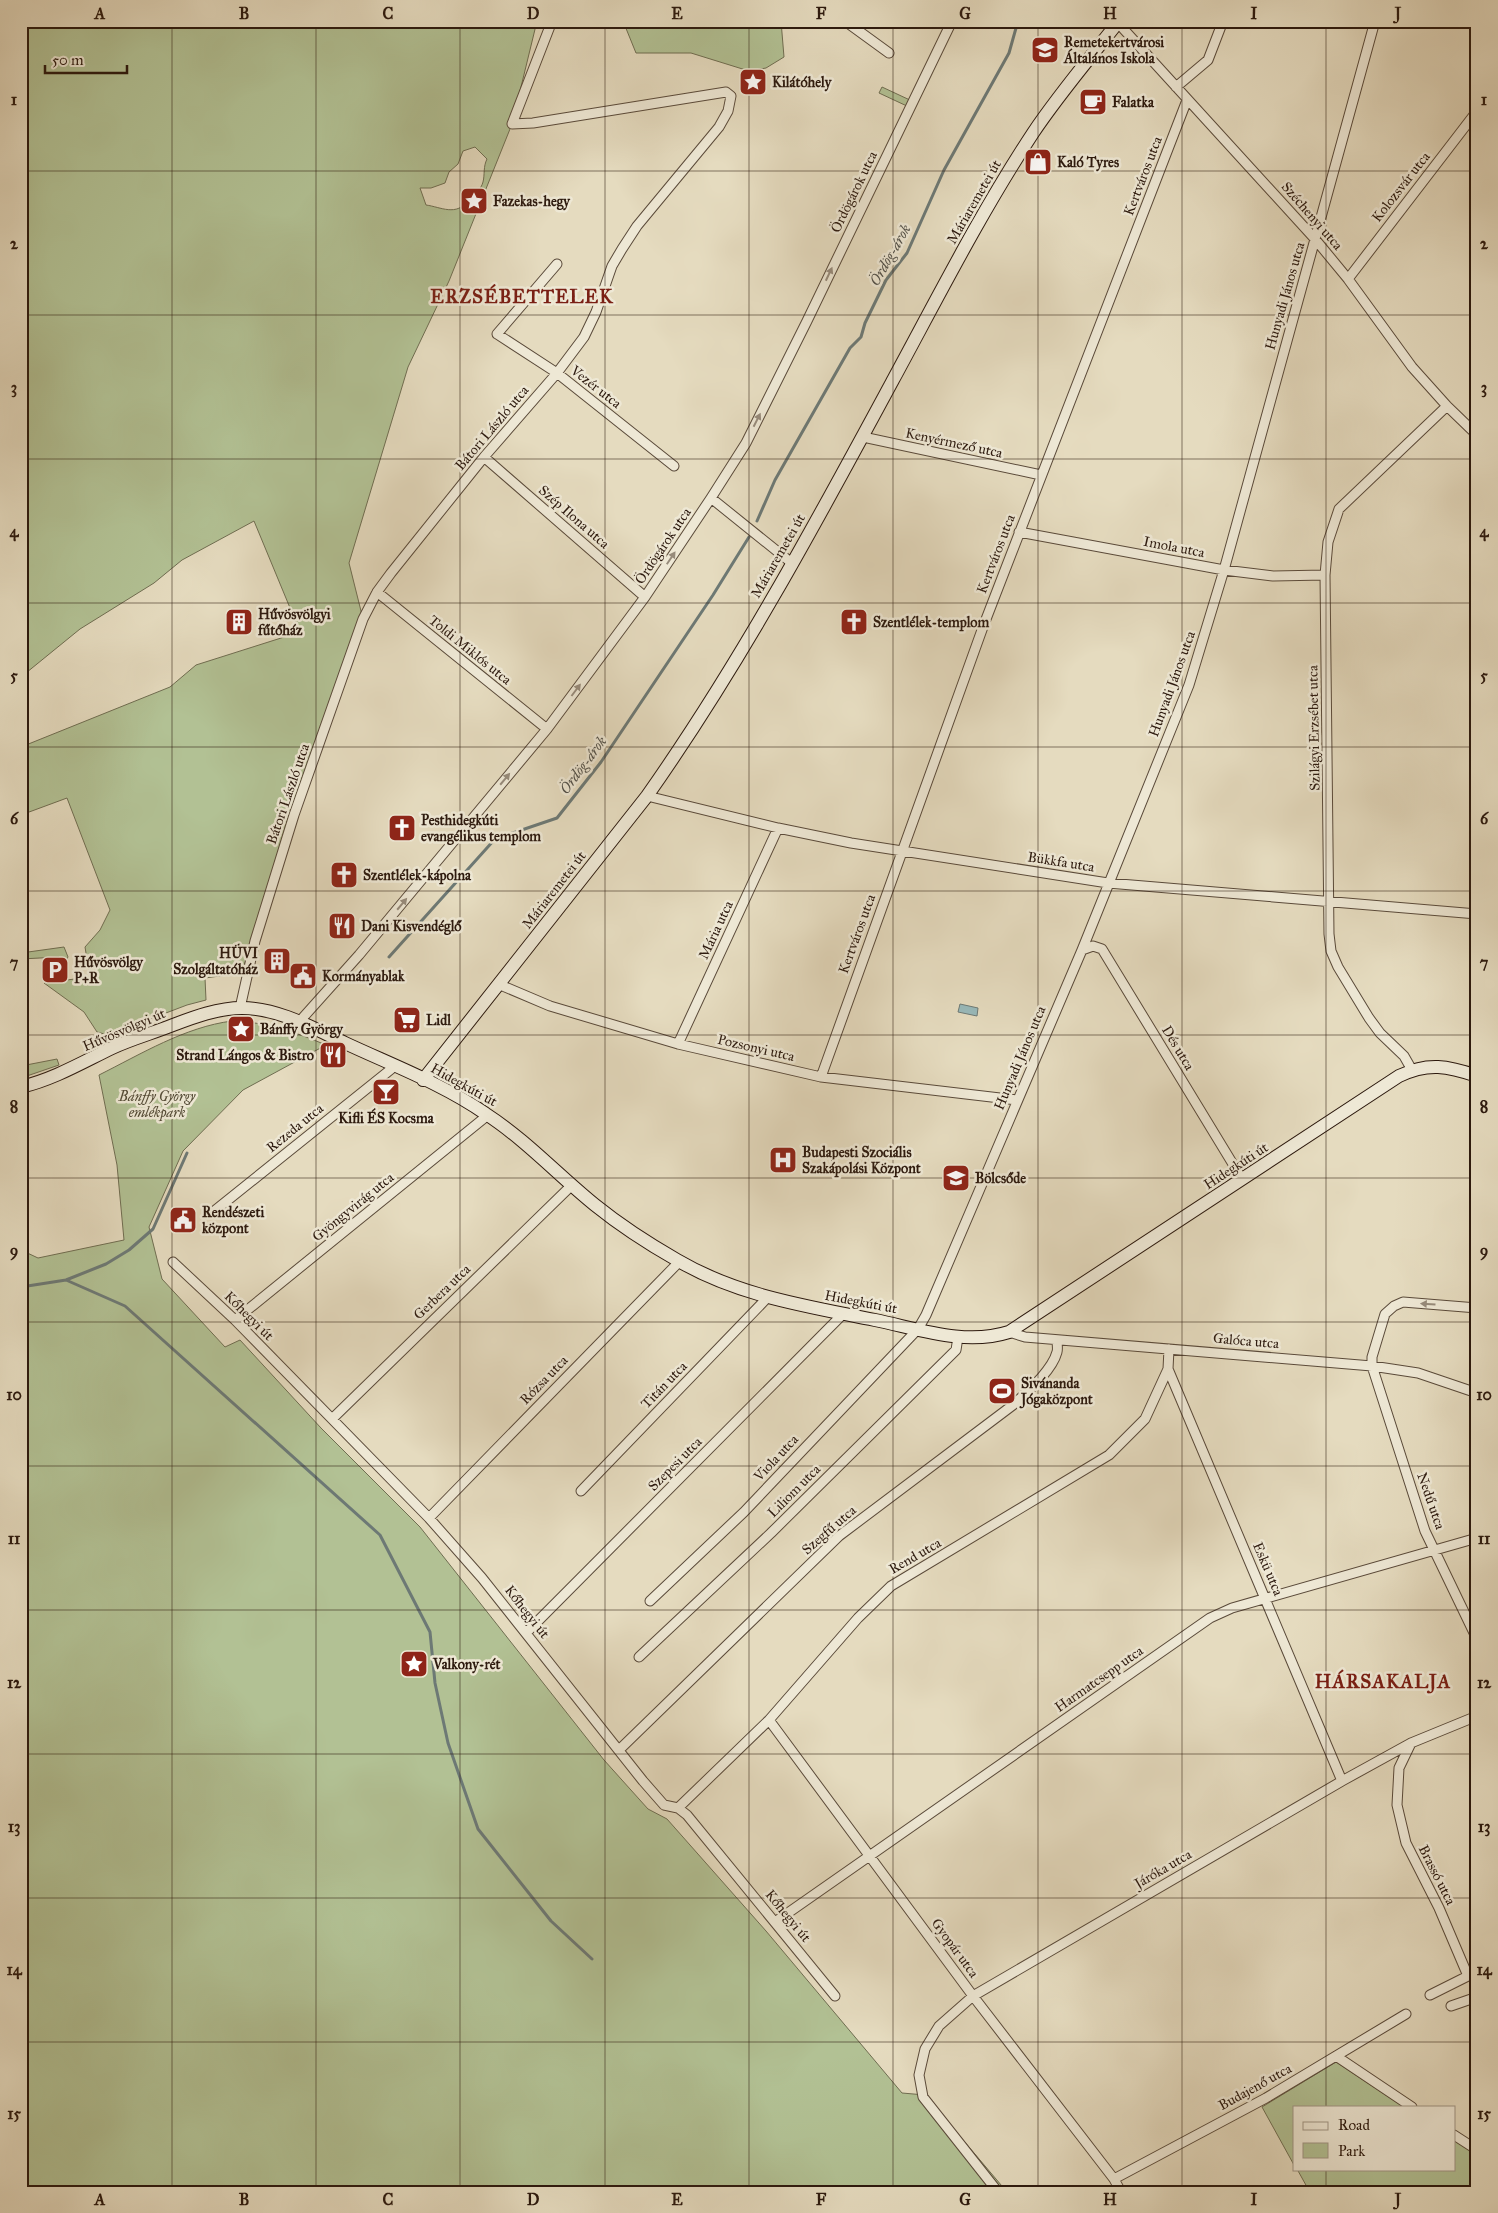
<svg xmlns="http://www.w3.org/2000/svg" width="1498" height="2213" font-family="'IM FELL Great Primer',serif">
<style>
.green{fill:#b2c194;stroke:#6f6d51;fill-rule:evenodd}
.water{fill:#98b9ba;stroke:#6d7975}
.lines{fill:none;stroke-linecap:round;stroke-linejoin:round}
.stream{stroke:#6d7975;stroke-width:3}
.street-casing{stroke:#5a4a3a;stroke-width:11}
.secondary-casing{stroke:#2c190e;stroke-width:14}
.street{stroke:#eee8d5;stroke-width:9}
.secondary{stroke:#eee8d5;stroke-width:12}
.oneway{fill:#978b7b}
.grid{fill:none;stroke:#2c190e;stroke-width:1;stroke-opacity:0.55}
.labels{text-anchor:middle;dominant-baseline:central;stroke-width:5;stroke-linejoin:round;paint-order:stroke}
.poi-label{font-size:14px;font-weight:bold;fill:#2c190e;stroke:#eee8d5;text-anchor:start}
.street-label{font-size:14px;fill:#2c190e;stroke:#eee8d5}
.park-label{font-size:14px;font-style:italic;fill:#544b36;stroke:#eee8d5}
.water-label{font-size:15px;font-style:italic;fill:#52514a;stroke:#eee8d5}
.district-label{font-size:19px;font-weight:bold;letter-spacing:1px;fill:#7a1f14;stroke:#eee8d5}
.neatline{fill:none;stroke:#2c190e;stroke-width:2}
.grid-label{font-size:16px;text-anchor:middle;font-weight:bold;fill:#2c190e}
</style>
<rect width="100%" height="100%" fill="#e5dbbf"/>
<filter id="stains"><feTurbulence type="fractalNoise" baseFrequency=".004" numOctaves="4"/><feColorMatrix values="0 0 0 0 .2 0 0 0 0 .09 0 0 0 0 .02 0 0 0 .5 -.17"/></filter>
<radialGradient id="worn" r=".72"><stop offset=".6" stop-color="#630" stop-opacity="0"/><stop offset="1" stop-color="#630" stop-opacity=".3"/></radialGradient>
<path class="green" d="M21,21H537L512,124L449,281L408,367L349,563L363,619L288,818L242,973L205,978L206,1000L187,1005L108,1035L97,1032L84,1012L44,983L90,977L85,947L100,930L110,910L67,798L21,815V747L170,687L196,665L300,632L254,521L182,560L154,583L80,629L21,677ZM475,147L487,159C483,167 485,174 483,182C481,189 478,190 473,194C467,199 474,195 469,200C456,217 441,207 426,205L420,188H431L445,183L449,172L458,164L463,151Z
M623,21H781L784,57L766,68L749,71L691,53H636Z
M882,87L912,101L909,107L879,93Z
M64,947L68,957L64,963L61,964L59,957L21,959V953Z
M232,1021C267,1022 295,1032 326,1045L243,1090L183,1151L149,1227L162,1279L225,1347L240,1340L321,1428L420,1527L604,1760L648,1809L667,1819L766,1931L902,2093L925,2095L1007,2192H21V1250L38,1258L124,1240L117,1165L99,1075C141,1054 185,1027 232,1021Z
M57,1059L59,1065L21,1078V1066Z
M1336,2062L1404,2107H1294V2165L1262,2107Z
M1454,2139L1477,2154V2192H1299L1307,2187L1297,2169H1454Z"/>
<path class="water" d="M960,1004L978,1008L977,1016L958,1012Z"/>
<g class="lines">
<path class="stream" d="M757,521L775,480L850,348L861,337L865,323L886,280L907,253L944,170L1009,53L1018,21
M389,957L495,839L557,818L601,762L713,595L749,537
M66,1280L125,1306L380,1535L430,1632L435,1683L448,1743L478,1829L551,1921L592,1959
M21,1287L66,1280L106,1264L129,1250L153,1229L187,1153"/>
<defs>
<path id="street" d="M845,21L889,53
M1118,23L1315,239L1348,279L1412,367L1447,406L1477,435
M1176,87L1208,60L1223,21
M557,264L497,334L557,373L674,466
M1348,279L1477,111
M863,437L1041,475
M484,457L645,597
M711,498L793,564
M1019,532L1224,570L1273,576L1325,575
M377,592L547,729
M647,796L778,828L851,843L1108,883L1477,914
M1082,950L1093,946L1102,949L1242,1179
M498,984L550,1006L678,1044L821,1077L1017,1100
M240,1008L255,941L294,815L363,619L377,592L391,573L484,457L557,373L584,337L596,312L612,266L622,249L637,226L719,127L728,111L731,96L726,92L533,123L512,124L552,21
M299,1022L359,955L547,729L645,597L711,498L746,443L807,321L952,21
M678,1044L778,828
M1412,1070L1404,1056L1380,1033L1369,1018L1338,967L1331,951L1329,934L1325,575L1328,542L1339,509L1447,406
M821,1077L983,627L1187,100
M213,1212L395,1066
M173,1262L235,1320L429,1518L482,1578L643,1781L664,1805L678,1808L687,1815L835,1996
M1477,1308L1403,1302L1394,1306L1385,1314L1372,1357V1366L1425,1531L1477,1639
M235,1320L488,1115
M1009,1332L1025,1337L1372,1366L1418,1373L1477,1393
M1168,1369L1342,1781
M332,1419L572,1185
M581,1491L768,1297
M429,1518L679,1262
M650,1601L744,1512L918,1329L926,1315L1082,950L1189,685L1224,570L1375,21
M526,1633L843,1314
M639,1657L771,1533L956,1350L958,1337
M769,1720L973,1996L1114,2179L1121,2192
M1411,1743L1399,1768L1397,1805L1406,1843L1439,1908L1468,1976L1430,1995
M619,1750L839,1536L1013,1405C1027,1392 1052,1371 1057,1352C1058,1349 1057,1344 1057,1340
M678,1808L769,1720L858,1618L891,1586L1109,1455L1145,1419L1168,1369L1169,1349
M775,1922L1210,1618L1232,1608L1477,1538
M1451,2006L1477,1997
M1336,2056L1412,2107
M1454,2135L1471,2146
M1114,2179L1266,2098L1406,2014
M998,2192L923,2097L919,2075L925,2049L939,2026L973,1996L1342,1781L1411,1743L1477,1716"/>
<path id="secondary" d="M423,1080L647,796C740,664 817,521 893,380C938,297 981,212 1033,133C1059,94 1090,58 1119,21
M21,1087C54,1079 81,1063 112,1048C131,1039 153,1033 173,1025C194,1017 218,1008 242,1008C278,1008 313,1028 345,1043C392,1065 443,1084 486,1114C526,1140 559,1176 595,1205C621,1226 649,1244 677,1260C738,1296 807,1306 875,1320C919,1329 965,1346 1009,1332L1399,1076C1428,1062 1448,1066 1477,1076"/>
</defs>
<use href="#street" class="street-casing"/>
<use href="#secondary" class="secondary-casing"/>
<use href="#street" class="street"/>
<use href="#secondary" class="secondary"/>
</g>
<defs><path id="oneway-solid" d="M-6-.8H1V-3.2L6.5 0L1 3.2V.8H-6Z" transform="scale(1.25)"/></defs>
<g class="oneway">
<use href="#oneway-solid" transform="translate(829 274) rotate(-65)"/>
<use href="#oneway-solid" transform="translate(757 420) rotate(-63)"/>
<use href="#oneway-solid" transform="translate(671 558) rotate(-56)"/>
<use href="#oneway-solid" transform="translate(576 690) rotate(-53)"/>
<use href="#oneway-solid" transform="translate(505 779) rotate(-50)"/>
<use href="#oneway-solid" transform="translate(402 904) rotate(-50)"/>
<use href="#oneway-solid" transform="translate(1428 1304) rotate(-176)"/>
</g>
<path class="grid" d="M172,21V2192M316,21V2192M460,21V2192M605,21V2192M749,21V2192M893,21V2192M1038,21V2192M1182,21V2192M1326,21V2107M21,171H1477M21,315H1477M21,459H1477M21,603H1477M21,747H1477M21,891H1477M21,1035H1477M21,1178H1477M21,1322H1477M21,1466H1477M21,1610H1477M21,1754H1477M21,1898H1477M21,2042H1477M1326,2169V2192"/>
<defs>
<symbol id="school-square" viewBox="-11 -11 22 22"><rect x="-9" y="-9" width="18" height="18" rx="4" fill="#8f2418" stroke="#eee8d5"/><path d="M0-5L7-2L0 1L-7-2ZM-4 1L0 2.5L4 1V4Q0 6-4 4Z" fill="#fff"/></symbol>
<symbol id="sight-square" viewBox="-11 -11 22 22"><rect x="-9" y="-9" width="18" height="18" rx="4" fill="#8f2418" stroke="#eee8d5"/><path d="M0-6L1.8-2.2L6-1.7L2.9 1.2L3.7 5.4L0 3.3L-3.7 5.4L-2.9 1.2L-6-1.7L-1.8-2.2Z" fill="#fff"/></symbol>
<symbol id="cafe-square" viewBox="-11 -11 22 22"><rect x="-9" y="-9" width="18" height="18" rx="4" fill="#8f2418" stroke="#eee8d5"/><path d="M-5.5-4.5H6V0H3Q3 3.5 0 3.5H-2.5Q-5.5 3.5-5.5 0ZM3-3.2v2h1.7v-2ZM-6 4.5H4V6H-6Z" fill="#fff"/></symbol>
<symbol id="shop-square" viewBox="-11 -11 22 22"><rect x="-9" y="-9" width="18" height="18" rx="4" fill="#8f2418" stroke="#eee8d5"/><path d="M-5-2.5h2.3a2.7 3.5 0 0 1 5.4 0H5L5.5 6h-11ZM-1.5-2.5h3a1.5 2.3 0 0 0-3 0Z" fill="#fff"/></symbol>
<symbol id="building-square" viewBox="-11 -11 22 22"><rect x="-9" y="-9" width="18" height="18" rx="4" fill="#8f2418" stroke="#eee8d5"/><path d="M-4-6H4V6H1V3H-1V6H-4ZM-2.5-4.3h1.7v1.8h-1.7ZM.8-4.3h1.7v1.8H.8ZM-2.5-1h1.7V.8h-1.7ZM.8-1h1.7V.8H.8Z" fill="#fff"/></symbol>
<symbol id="church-square" viewBox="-11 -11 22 22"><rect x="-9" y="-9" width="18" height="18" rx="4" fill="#8f2418" stroke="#eee8d5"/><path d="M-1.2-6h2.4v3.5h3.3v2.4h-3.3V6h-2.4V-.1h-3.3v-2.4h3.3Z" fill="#fff"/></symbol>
<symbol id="restaurant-square" viewBox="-11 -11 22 22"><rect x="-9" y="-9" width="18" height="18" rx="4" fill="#8f2418" stroke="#eee8d5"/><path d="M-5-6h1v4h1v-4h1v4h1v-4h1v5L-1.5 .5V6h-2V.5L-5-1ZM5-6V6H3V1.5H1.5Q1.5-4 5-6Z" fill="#fff"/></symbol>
<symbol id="parking-square" viewBox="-11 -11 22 22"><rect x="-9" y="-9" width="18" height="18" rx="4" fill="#8f2418" stroke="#eee8d5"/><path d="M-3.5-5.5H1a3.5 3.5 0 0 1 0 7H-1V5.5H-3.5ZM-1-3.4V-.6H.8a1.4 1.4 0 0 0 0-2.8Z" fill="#fff"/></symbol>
<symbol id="civic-square" viewBox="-11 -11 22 22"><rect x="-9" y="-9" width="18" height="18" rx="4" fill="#8f2418" stroke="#eee8d5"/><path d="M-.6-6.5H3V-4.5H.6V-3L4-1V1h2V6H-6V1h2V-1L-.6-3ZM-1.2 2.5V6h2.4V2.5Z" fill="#fff"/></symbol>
<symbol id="supermarket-square" viewBox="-11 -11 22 22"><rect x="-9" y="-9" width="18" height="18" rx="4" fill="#8f2418" stroke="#eee8d5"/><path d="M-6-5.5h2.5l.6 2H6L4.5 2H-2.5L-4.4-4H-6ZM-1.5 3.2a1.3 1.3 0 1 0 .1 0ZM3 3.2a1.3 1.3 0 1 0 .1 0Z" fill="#fff"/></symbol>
<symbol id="bar-square" viewBox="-11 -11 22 22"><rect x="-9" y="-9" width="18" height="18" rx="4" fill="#8f2418" stroke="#eee8d5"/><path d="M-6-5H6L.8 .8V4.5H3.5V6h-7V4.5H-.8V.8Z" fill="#fff"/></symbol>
<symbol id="hospital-square" viewBox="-11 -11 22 22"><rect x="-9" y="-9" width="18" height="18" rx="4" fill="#8f2418" stroke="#eee8d5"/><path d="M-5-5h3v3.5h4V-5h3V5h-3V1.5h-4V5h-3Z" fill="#fff"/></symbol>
<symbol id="stadium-square" viewBox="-11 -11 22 22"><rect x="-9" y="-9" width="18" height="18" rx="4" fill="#8f2418" stroke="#eee8d5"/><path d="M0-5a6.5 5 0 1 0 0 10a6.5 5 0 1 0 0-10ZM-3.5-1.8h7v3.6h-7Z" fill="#fff"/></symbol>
</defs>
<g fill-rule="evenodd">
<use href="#school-square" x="1029" y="34" width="32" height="32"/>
<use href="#sight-square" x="737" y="66" width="32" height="32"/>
<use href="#cafe-square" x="1077" y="86" width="32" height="32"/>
<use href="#shop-square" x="1022" y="146" width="32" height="32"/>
<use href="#sight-square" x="458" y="185" width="32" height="32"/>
<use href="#building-square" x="223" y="606" width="32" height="32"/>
<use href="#church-square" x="838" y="606" width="32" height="32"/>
<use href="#church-square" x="386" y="812" width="32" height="32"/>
<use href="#church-square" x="328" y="859" width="32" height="32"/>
<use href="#restaurant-square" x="326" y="910" width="32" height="32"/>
<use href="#building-square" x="261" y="945" width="32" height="32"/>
<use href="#parking-square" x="39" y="954" width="32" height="32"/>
<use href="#civic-square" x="287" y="960" width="32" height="32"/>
<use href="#supermarket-square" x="391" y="1004" width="32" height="32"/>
<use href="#sight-square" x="225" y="1013" width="32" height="32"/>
<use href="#restaurant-square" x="317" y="1039" width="32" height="32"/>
<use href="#bar-square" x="370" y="1076" width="32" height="32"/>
<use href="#hospital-square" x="767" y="1144" width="32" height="32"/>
<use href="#school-square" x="940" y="1162" width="32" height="32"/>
<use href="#civic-square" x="167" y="1204" width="32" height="32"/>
<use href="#stadium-square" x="986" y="1375" width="32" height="32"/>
<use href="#sight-square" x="398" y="1648" width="32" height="32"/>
</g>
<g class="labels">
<g class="poi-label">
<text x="1064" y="42">Remetekertvárosi<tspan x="1064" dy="16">Általános Iskola</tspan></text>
<text x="772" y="82">Kilátóhely</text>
<text x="1112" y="102">Falatka</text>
<text x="1057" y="162">Kaló Tyres</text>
<text x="493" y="201">Fazekas-hegy</text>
<text x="258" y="614">Hűvösvölgyi<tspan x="258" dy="16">fűtőház</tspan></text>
<text x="873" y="622">Szentlélek-templom</text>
<text x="421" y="820">Pesthidegkúti<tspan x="421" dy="16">evangélikus templom</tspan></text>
<text x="363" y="875">Szentlélek-kápolna</text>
<text x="361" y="926">Dani Kisvendéglő</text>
<text x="258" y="953" text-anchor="end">HÜVI<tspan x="258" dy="16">Szolgáltatóház</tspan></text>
<text x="74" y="962">Hűvösvölgy<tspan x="74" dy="16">P+R</tspan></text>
<text x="322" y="976">Kormányablak</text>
<text x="426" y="1020">Lidl</text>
<text x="260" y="1029">Bánffy György</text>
<text x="314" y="1055" text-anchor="end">Strand Lángos &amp; Bistro</text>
<text x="386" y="1118" text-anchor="middle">Kifli ÉS Kocsma</text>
<text x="802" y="1152">Budapesti Szociális<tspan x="802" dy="16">Szakápolási Központ</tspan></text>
<text x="975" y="1178">Bölcsőde</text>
<text x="202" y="1212">Rendészeti<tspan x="202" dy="16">központ</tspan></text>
<text x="1021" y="1383">Sivánanda<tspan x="1021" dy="16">Jógaközpont</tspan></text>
<text x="433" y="1664">Valkony-rét</text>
</g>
<g class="street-label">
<text transform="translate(1143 176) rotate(-69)">Kertváros utca</text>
<text transform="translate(1401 187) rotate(-52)">Kolozsvár utca</text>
<text transform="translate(854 192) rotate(-64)">Ördögárok utca</text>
<text transform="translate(974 202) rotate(-60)">Máriaremetei út</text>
<text transform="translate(1312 216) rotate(49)">Széchenyi utca</text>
<text transform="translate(1285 296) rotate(-74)">Hunyadi János utca</text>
<text transform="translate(596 387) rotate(38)">Vezér utca</text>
<text transform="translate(492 428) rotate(-50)">Bátori László utca</text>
<text transform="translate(954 443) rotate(12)">Kenyérmező utca</text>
<text transform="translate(574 517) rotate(41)">Szép Ilona utca</text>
<text transform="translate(663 546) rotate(-56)">Ördögárok utca</text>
<text transform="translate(1174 547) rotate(11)">Imola utca</text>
<text transform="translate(996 554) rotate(-69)">Kertváros utca</text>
<text transform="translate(778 556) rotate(-60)">Máriaremetei út</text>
<text transform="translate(470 650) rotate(39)">Toldi Miklós utca</text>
<text transform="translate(1172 684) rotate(-70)">Hunyadi János utca</text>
<text transform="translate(1314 728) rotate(-91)">Szilágyi Erzsébet utca</text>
<text transform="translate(288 794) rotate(-71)">Bátori László utca</text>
<text transform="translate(1061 862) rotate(9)">Bükkfa utca</text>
<text transform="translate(554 890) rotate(-52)">Máriaremetei út</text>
<text transform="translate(716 930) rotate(-65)">Mária utca</text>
<text transform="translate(857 934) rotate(-70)">Kertváros utca</text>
<text transform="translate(124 1030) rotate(-23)">Hűvösvölgyi út</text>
<text transform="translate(756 1048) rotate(13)">Pozsonyi utca</text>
<text transform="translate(1178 1048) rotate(59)">Dés utca</text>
<text transform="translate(1020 1058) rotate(-67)">Hunyadi János utca</text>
<text transform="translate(464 1085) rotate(29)">Hidegkúti út</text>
<text transform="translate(295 1128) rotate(-39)">Rezeda utca</text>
<text transform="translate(1236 1166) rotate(-33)">Hidegkúti út</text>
<text transform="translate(353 1207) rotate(-39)">Gyöngyvirág utca</text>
<text transform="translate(442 1292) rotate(-44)">Gerbera utca</text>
<text transform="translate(861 1302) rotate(11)">Hidegkúti út</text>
<text transform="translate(249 1316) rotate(45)">Kőhegyi út</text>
<text transform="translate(1246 1341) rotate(5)">Galóca utca</text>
<text transform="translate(544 1380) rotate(-46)">Rózsa utca</text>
<text transform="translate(664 1385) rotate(-46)">Titán utca</text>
<text transform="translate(776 1458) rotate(-47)">Viola utca</text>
<text transform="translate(675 1464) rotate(-45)">Szepesi utca</text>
<text transform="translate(794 1491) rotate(-45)">Liliom utca</text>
<text transform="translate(1431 1501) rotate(71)">Nedű utca</text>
<text transform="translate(829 1530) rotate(-41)">Szegfű utca</text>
<text transform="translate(915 1556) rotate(-30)">Rend utca</text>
<text transform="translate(1268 1569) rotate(67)">Eskü utca</text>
<text transform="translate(527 1612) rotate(52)">Kőhegyi út</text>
<text transform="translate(1099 1679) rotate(-35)">Harmatcsepp utca</text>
<text transform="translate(1163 1869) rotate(-30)">Járóka utca</text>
<text transform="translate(1437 1875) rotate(63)">Brassó utca</text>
<text transform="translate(788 1916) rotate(51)">Kőhegyi út</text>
<text transform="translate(955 1948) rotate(54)">Gyopár utca</text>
<text transform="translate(1255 2087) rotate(-29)">Budajenő utca</text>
</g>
<g class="park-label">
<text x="157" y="1096">Bánffy György<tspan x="157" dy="16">emlékpark</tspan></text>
</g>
<g class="water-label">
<text transform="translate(890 255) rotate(-60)">Ördög-árok</text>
<text transform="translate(583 765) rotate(-53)">Ördög-árok</text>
</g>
<g class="district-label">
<text x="522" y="296">ERZSÉBETTELEK</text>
<text x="1383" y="1681">HÁRSAKALJA</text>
</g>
</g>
<rect width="1498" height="2213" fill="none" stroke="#e5dbbf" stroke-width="55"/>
<rect x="1293" y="2106" width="162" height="65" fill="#eee8d5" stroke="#a09585"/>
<rect x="1303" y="2122" width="25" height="8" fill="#eee8d5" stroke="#a09585"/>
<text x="1338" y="2130" font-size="15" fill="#2c190e">Road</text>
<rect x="1303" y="2143" width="25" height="15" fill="#b2c194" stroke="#a09585"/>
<text x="1338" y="2156" font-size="15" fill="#2c190e">Park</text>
<path d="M45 65v8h82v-8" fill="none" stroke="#2c190e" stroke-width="2.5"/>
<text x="52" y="65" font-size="15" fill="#2c190e" stroke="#eee8d5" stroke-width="4" paint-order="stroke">50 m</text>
<rect x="28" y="28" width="1442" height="2158" class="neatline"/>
<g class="grid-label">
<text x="100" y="19">A</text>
<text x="244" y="19">B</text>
<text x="388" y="19">C</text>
<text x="533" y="19">D</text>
<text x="677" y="19">E</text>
<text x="821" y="19">F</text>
<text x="965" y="19">G</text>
<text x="1110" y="19">H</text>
<text x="1254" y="19">I</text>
<text x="1398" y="19">J</text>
<text x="14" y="105">1</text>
<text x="1484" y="105">1</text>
<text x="14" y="249">2</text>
<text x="1484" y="249">2</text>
<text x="14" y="393">3</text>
<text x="1484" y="393">3</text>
<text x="14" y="537">4</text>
<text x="1484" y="537">4</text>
<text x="14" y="681">5</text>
<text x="1484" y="681">5</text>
<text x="14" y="824">6</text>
<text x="1484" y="824">6</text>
<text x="14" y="968">7</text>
<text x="1484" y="968">7</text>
<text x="14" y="1112">8</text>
<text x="1484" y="1112">8</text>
<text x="14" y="1256">9</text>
<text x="1484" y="1256">9</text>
<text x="14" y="1400">10</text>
<text x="1484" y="1400">10</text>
<text x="14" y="1544">11</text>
<text x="1484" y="1544">11</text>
<text x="14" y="1688">12</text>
<text x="1484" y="1688">12</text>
<text x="14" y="1832">13</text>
<text x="1484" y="1832">13</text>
<text x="14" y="1975">14</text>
<text x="1484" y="1975">14</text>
<text x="14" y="2119">15</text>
<text x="1484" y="2119">15</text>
<text x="100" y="2205">A</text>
<text x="244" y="2205">B</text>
<text x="388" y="2205">C</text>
<text x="533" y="2205">D</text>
<text x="677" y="2205">E</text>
<text x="821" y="2205">F</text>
<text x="965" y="2205">G</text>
<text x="1110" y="2205">H</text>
<text x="1254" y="2205">I</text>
<text x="1398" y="2205">J</text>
</g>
<rect width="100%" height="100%" filter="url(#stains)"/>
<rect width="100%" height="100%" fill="url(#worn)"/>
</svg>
